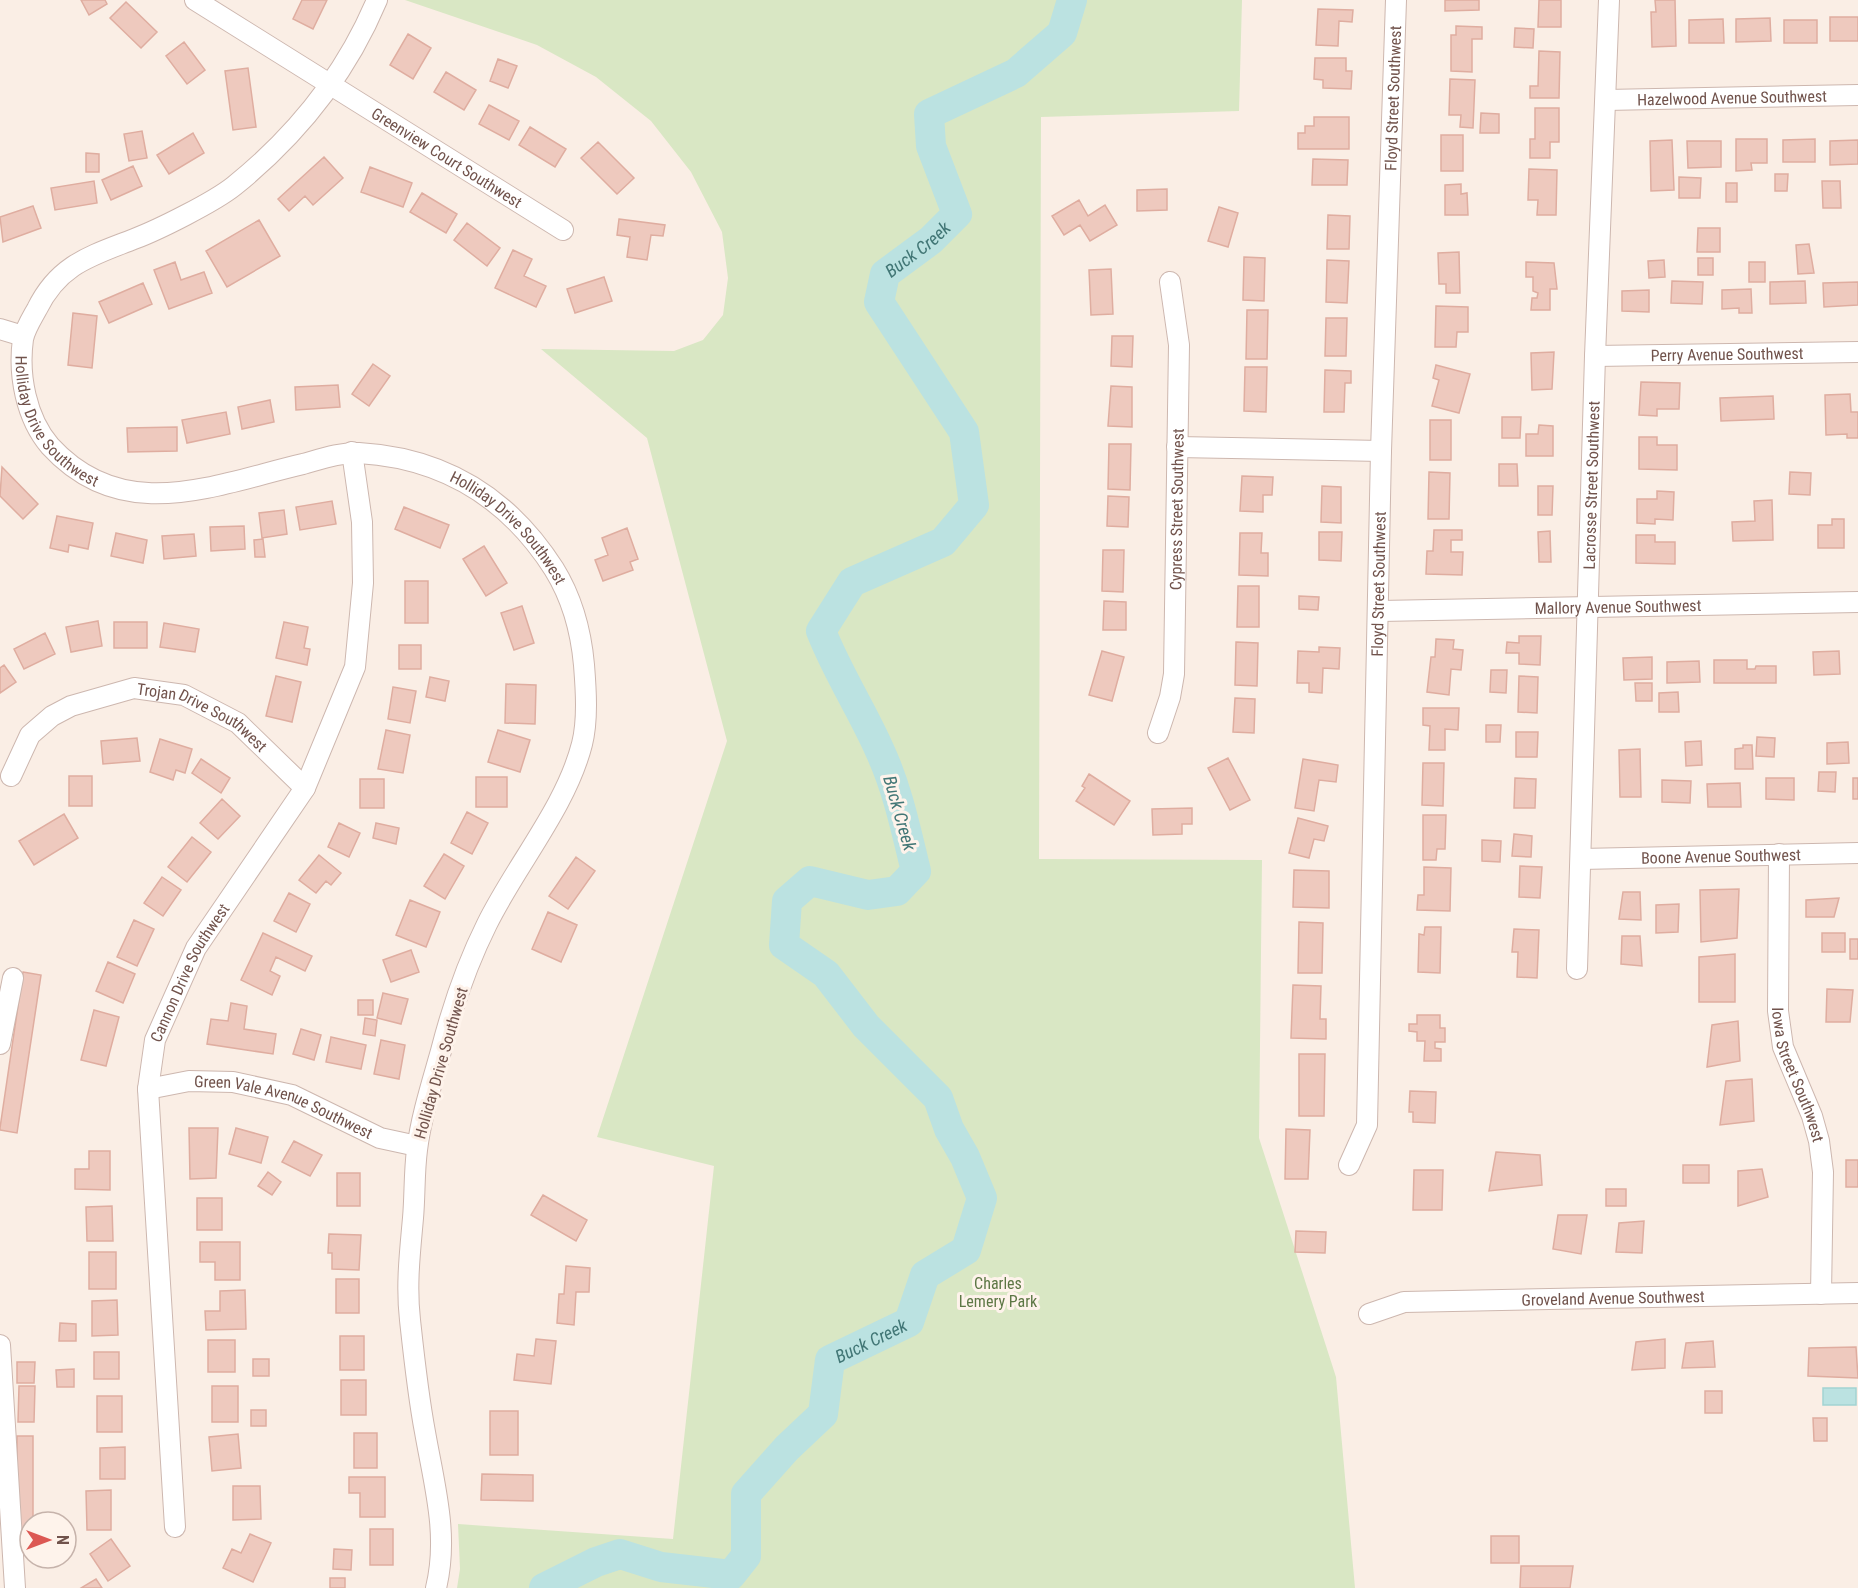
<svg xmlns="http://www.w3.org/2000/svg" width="1858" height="1588" font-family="'Roboto Condensed',sans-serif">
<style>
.green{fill:#d9e7c4}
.water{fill:#bbe2e1;stroke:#a2d3d2;stroke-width:1.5}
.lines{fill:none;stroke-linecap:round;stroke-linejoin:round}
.river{stroke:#bbe2e1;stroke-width:30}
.building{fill:#eec9be;stroke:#dfada0;stroke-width:1.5}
.minor-casing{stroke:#cdb7af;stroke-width:22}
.minor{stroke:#fff;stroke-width:20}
.labels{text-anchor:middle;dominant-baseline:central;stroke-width:6;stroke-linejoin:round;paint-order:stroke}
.street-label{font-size:16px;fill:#71534c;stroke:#fef3eb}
.park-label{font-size:16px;fill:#5d7745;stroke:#fef3eb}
.water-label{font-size:18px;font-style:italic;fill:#417675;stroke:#fef3eb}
</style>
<rect width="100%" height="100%" fill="#faeee5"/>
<path class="green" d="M405,0H1242L1239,111L1041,117L1039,859L1262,860L1259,1138L1336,1377L1355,1588H457L460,1569L458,1524L673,1539L714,1166L597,1137L727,741L647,438L541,349L674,351L703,340L723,315L728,278L722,232L691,172L651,121L596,77L537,45Z"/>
<path class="water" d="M1856,1388V1405H1823V1388Z"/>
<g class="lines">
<path class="river" id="s1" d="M544,1588L596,1562L620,1554L661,1567L731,1575L746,1556V1494L787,1448L823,1414L830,1360L909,1322L925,1275L966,1250L982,1198L965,1157L949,1129L938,1098L866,1026L826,974L784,945L787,901L810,881L868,895L897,891L916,871C906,831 898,790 880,751C862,710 838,674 821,631L852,582L943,542L974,505L964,432L879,302L885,274L931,240L957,214L931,146L929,114L1016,73L1062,33L1072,0"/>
</g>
<path class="building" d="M81,0H105L107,4L89,15Z
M302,0H327L313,29L293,19Z
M1445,0H1479V10L1445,11Z
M1539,0H1561V27H1538Z
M1655,0H1675L1676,46L1652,47L1651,12H1656Z
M126,2L157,32L141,48L110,18Z
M1318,9L1353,10L1352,22L1339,21L1338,46L1316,45Z
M1830,17H1858V41H1830Z
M1770,18L1771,41L1736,42V19Z
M1723,19L1724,43H1689V20Z
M1784,20H1817V43H1784Z
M1456,26L1482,27V39H1472V72L1451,71V35H1456Z
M1515,28L1534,29L1533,48L1514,47Z
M408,34L431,48L413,79L390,65Z
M184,42L205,70L187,84L166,56Z
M1539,51L1560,52L1559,98H1530V86H1538Z
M1315,58H1346V71H1352L1351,89L1323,88V80L1314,79Z
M498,59L517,66L508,88L490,81Z
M248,68L256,127L233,130L225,71Z
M446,72L476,90L464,110L434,92Z
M1450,79L1475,80L1473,128L1460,127L1461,115H1449Z
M489,105L519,121L509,140L479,124Z
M1535,108H1559V142H1550V158H1530V139H1535Z
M1481,113L1499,114V133H1480Z
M1314,117H1349V149H1298V133H1305V126H1314Z
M530,127L566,149L555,167L519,145Z
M142,131L147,158L129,161L124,134Z
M193,133L204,153L169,174L157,155Z
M1441,135H1463V171H1441Z
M1736,139H1767V163H1751L1752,170L1736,171Z
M1815,139V162H1783V140Z
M1672,140L1674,190L1651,191L1650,141Z
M1858,140V164L1830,165V141Z
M1687,141H1721V167L1688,168Z
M598,142L634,178L617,194L581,158Z
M86,153L99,154V172H86Z
M324,157L343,178L313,205L305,196L289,211L278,199Z
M1313,159L1348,160L1347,185H1312Z
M133,166L142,186L111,200L102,180Z
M370,167L412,183L403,207L361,192Z
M1529,169L1557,170L1556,215H1537L1538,200H1528Z
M1775,174H1788L1787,191H1775Z
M1679,177L1701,178L1700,198H1679Z
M94,181L97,203L55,210L51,188Z
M1822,181H1840L1841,208H1823Z
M1726,183H1737V202H1726Z
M1461,184V194L1467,193L1468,215H1445V185Z
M1167,189V210L1137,211V190Z
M422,193L457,214L446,233L410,212Z
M1079,200L1088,216L1105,205L1117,225L1090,241L1080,225L1064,235L1052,216Z
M33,206L41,228L3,242L0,217Z
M1219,207L1238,213L1228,247L1208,241Z
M1328,215L1350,216L1349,249H1327Z
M619,219L665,225L663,236L651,235L647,260L627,257L630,237L617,235Z
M259,220L280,256L227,287L206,251Z
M467,223L500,248L487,266L454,240Z
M1698,228H1720V252H1697Z
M1809,244L1814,273L1798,274L1796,245Z
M513,250L532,259L524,276L546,286L536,307L495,288Z
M1459,252L1460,293H1446V284H1439L1438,253Z
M1244,257L1265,258L1264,301L1243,300Z
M1698,258H1713V275H1698Z
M1327,260L1349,261L1347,303L1326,302Z
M1664,260L1665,277L1649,278L1648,261Z
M175,262L181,280L204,272L212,293L169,309L154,270Z
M1526,262L1554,263L1557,289H1550V310H1531L1532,298H1537L1538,293L1533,291V277H1526Z
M1749,262H1765V282H1749Z
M1111,269L1113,314L1091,315L1089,270Z
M604,277L612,301L575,313L567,289Z
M1672,281L1703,282L1702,304L1671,303Z
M1805,281L1806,303L1770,304V282Z
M1858,282V305L1824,307L1823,283Z
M143,283L152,304L109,323L99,302Z
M1751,289L1752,313H1739V308L1722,309V290Z
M1649,290V312L1622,311V291Z
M1436,306L1468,307V332H1457L1456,347H1435Z
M1247,310H1268L1267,359H1246Z
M73,313L97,316L92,368L68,365Z
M1326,318H1347L1346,356H1325Z
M1112,336H1133L1132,367L1111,366Z
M1554,352L1552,389L1532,390L1531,353Z
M373,364L390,376L369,406L352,394Z
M1436,365L1470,374L1459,413L1432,406L1439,380L1433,378Z
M1245,367H1267L1266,412L1244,411Z
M1325,370L1351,371V383H1345L1344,412H1324Z
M1641,382L1680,383L1679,409H1657V416L1639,415Z
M338,385L340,407L296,410L295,387Z
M1111,386L1132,387V427L1108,426Z
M1850,394L1851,412H1858V438H1847V434L1826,435L1825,395Z
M1773,396L1774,419L1721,421L1720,398Z
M270,400L274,422L242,429L238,407Z
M226,412L230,434L187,443L182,420Z
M1502,417H1521L1520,438H1502Z
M1430,420H1451V460H1430Z
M1539,425L1553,426V456H1526V434H1538Z
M177,427V451L128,452L127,428Z
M1639,437H1657V445H1677V470L1639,469Z
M1109,444H1131L1130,490L1108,489Z
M1499,464H1517L1518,486H1499Z
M2,467L38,504L23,519L0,496Z
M1429,472L1450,473L1449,519H1428Z
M1790,472L1811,473L1810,495L1789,494Z
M1242,476L1273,477L1272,495H1263V512L1240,511Z
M1322,486L1341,487V523L1321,522Z
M1538,486H1553L1552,515H1538Z
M1657,491L1674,492L1673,520L1655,519V524L1637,523V499H1657Z
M1108,496L1129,497L1128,527L1107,526Z
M1772,500L1773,540L1733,541L1732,522L1755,521L1754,501Z
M332,501L336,524L300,530L296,507Z
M404,507L449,525L440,548L395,529Z
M284,510L287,534L262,538L259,513Z
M57,516L93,523L88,549L69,545L68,552L50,548Z
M1832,519H1844V548H1818V525H1832Z
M244,526L245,549L211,551L210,527Z
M627,528L638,559L630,562L633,570L603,581L595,560L608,555L602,538Z
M1434,530H1462V540H1451V552H1463L1462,575L1426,574L1427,551H1433Z
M1550,531L1551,562H1539L1538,532Z
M1319,532H1342L1341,561L1319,560Z
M116,533L147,540L143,563L111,556Z
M1240,533H1262L1261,553H1268V576L1239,575Z
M194,534L196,556L164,559L162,536Z
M1636,535H1655V542H1675V564L1636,563Z
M263,539L265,557H255L254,540Z
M484,546L507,583L486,596L463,559Z
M1103,550H1124L1123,592L1102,591Z
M405,581H428V623H405Z
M1238,586H1259V627H1237Z
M1299,596L1319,597L1318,610L1299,609Z
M1104,601L1126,602V630H1103Z
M522,606L534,643L514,650L501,613Z
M98,621L102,646L71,652L66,627Z
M114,622H147V648H114Z
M284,622L308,627L304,648L310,649L307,665L276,658Z
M164,623L199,629L195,652L160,647Z
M45,633L55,654L24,669L14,649Z
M1519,636H1541L1540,665L1519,664V653H1506L1507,642L1519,643Z
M1436,639L1454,640L1453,649L1463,650L1461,670L1451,669L1449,695L1427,692L1431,657H1435Z
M1236,642L1258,643L1257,686L1235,685Z
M399,645H421V669H399Z
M1319,647L1340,648L1339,669L1323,668L1322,693L1309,692V683H1297L1298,651L1319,652Z
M1102,651L1124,657L1112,701L1089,695Z
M1839,651L1840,674L1814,675L1813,652Z
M1652,657V679L1624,680L1623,658Z
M1714,660H1747V669H1755L1756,666H1776V683H1714Z
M1699,661L1700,682L1667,683V662Z
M4,665L16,682L0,693V668Z
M1491,670H1507L1506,693L1490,692Z
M276,676L301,682L292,722L266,716Z
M1519,676L1538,677L1537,713L1518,712Z
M430,677L449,681L445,701L426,697Z
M1635,683H1652V701H1636Z
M506,684L536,685L535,724L505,723Z
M393,687L416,691L410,723L388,719Z
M1678,692L1679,712H1659V693Z
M1235,698L1255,699L1254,733L1233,732Z
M1423,708H1459L1458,730L1445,729V750H1429L1430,726L1423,725Z
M1486,725H1501L1500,742H1486Z
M386,730L410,735L403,773L378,769Z
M498,730L530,740L520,772L488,762Z
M1516,732H1538L1537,757H1516Z
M1757,737L1775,738L1774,757L1756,756Z
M137,738L140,761L103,764L101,741Z
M160,739L192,749L185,773L176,770L173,780L150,772Z
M1701,741L1702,765L1686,766L1685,742Z
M1848,742L1849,763L1827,764V743Z
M1743,745H1752L1753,769H1735V749L1743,748Z
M1640,749L1641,797H1620L1619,750Z
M1228,758L1250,800L1230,810L1208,768Z
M201,759L230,778L221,793L192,773Z
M1303,759L1338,765L1336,782L1319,780L1314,811L1295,808Z
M1423,763H1444L1443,806L1422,805Z
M1819,772H1836L1835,792L1818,791Z
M1089,774L1130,801L1114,825L1076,801L1085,788L1082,786Z
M69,776H92V806H69Z
M476,777H507V807H476Z
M1515,778L1536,779L1535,808H1514Z
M1766,778H1794V800L1766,799Z
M1853,778H1858V799H1853Z
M360,779H384V808H360Z
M1662,780L1691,781L1690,803L1662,802Z
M1740,783L1741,807H1708L1707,784Z
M222,799L240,816L218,839L200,823Z
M1192,808V824H1182V834L1153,835L1152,809Z
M467,812L488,823L472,854L451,843Z
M64,814L78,838L34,865L19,841Z
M1423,815H1446L1445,849H1437L1436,860H1423Z
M1298,818L1328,826L1324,841L1314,839L1309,858L1289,853Z
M339,823L360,833L349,857L328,847Z
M376,823L399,828L396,844L373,838Z
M1514,834L1532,836L1531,857L1512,856Z
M192,837L211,852L187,882L168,867Z
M1482,840L1501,841L1500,862L1482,861Z
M444,854L464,866L445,899L424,886Z
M319,855L341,873L331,885L326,881L316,893L299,880Z
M576,857L595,871L568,909L549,896Z
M1520,866L1542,867L1540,898L1519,897Z
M1424,867L1451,868L1450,911L1417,910L1418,895H1424Z
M1294,870L1329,871V908L1293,907Z
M162,877L181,890L163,916L144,903Z
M1739,889L1737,938L1701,942L1700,890Z
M1623,892H1640L1641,920L1619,919Z
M289,893L310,904L296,932L274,921Z
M1839,898L1834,917H1806V900Z
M410,900L440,912L426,947L396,935Z
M1679,904L1678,932L1656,933V905Z
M548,912L577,925L561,962L532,949Z
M134,920L154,929L137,966L117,957Z
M1299,922L1323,923L1322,973H1298Z
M1425,927H1441L1440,973L1418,972L1419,934L1424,935Z
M1514,929L1539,930L1537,978L1517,977L1518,952H1512Z
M263,933L312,956L305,971L276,957L270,971L280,976L272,995L241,980Z
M1822,933H1845V952H1822Z
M1622,936H1640L1642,966L1621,964Z
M1850,939H1858V959H1850Z
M411,950L419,972L391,982L383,960Z
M1735,954V1002H1699V957Z
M108,962L135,974L123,1003L96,991Z
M23,972L41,975L17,1133L0,1130V1128Z
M1293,985L1321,986L1320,1019H1326V1039L1291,1038Z
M1827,989L1853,990L1850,1022H1826Z
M383,993L408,999L401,1024L377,1018Z
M358,1000H373V1015H358Z
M231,1003L247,1006L244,1029L276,1034L273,1054L207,1044L211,1019L228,1021Z
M94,1010L119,1017L106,1066L81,1060Z
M1417,1015H1440V1028H1445V1042H1435V1048L1441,1049V1061H1424L1425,1041H1417V1032L1409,1031V1024H1417Z
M365,1018L377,1020L375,1036L363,1034Z
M1738,1021L1740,1061L1707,1067L1712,1025Z
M301,1029L321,1035L314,1060L293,1054Z
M331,1037L366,1045L361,1069L326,1062Z
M381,1040L405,1045L399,1079L374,1074Z
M1299,1054H1325L1324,1116H1299Z
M1752,1079L1754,1121L1720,1125L1726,1081Z
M1410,1091L1436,1092L1435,1123L1413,1122V1112H1409Z
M189,1128H218L216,1178L190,1179Z
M236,1128L268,1137L261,1163L229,1154Z
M1286,1129L1310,1130L1308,1179H1285Z
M294,1141L322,1155L310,1176L282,1162Z
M89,1151H110V1190L75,1189V1169H89Z
M1496,1152L1540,1155L1542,1185L1489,1191Z
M1846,1160H1858V1187H1846Z
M1683,1165H1709V1183H1683Z
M1762,1169L1768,1197L1738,1206V1171Z
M1414,1170H1443L1442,1210H1413Z
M268,1172L281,1182L272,1195L258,1186Z
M337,1173H360V1206H337Z
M1606,1189H1626V1206H1606Z
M543,1195L587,1220L576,1241L531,1215Z
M197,1198H222V1230H197Z
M112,1206L113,1241H87L86,1207Z
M1558,1215H1587L1581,1254L1553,1249Z
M1644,1221L1642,1253L1616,1252L1619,1223Z
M1296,1231L1326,1232L1325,1253L1295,1252Z
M329,1234L361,1235L359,1270L332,1269V1253H328Z
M200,1242H240V1280H215V1262H200Z
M89,1252H116V1289H89Z
M566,1266L590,1268L589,1292H576L574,1325L557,1323L559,1294H564Z
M336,1279H359V1313H336Z
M245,1290L246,1329L206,1330L205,1311H220V1291Z
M117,1300L118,1335L92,1336V1301Z
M60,1323L76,1324V1341H59Z
M340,1336H364V1370H340Z
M536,1339L556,1341L551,1384L514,1380L517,1354L534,1356Z
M1665,1339V1368L1632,1370L1636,1342Z
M208,1340H235V1372H208Z
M1713,1341L1715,1367L1682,1368L1686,1343Z
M1856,1347L1858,1378L1808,1376L1809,1348Z
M94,1352H119V1379H94Z
M253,1359H269V1376H253Z
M17,1362H35L34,1383H17Z
M74,1369V1387H57L56,1370Z
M341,1380H366V1415H341Z
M19,1386H35L34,1422H18Z
M212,1386H238V1422H212Z
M1705,1391H1722V1413H1705Z
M97,1396H122V1432H97Z
M251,1410H266V1426H251Z
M490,1411H518V1455H490Z
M1813,1418H1827V1441H1814Z
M354,1433H377V1468H354Z
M238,1434L241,1468L212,1471L209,1437Z
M17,1436H33V1522H30V1529H17Z
M125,1447V1479H100V1448Z
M482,1474L533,1475V1501L481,1500Z
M349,1477H385V1517H360V1493H349Z
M233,1486H260L261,1519L233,1520Z
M111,1490V1530H87L86,1491Z
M370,1529H393V1565H370Z
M250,1534L271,1543L253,1582L223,1568L232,1549L241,1553Z
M1491,1536H1519V1563H1491Z
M111,1539L130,1566L108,1581L90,1554Z
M334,1549L352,1550L351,1570L333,1569Z
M1521,1566H1573L1570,1588H1520Z
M330,1578H345V1588H330Z
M96,1579L102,1588H81Z"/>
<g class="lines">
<defs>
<g id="minor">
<path id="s2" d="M195,0L563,230"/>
<path id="s3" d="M377,0C346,74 296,136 234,186C214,202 158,230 134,239C91,256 59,264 37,309C32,318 25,329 23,339C18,375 26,418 50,446C123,526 213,485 303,464C321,459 341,452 359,453C444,458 508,497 554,569C572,598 581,631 584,665C586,690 588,720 582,744C566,807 516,865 487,924C467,964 452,1008 441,1051C432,1083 421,1117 417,1150C414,1173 415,1196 413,1218C410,1252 406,1285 410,1320C414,1357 418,1395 425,1432C434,1484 449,1535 436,1588"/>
<path id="s4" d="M1606,100L1858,95"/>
<path d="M0,329L23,336"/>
<path id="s5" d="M1595,356L1858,352"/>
<path d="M1177,447L1381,451"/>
<path id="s6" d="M1380,611L1858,602"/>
<path id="s7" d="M1158,733L1170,697L1174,674L1179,345L1170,282"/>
<path id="s8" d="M11,776L30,735L52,716L71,706L134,688L184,695L238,723L305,788"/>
<path id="s9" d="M1779,854L1778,1011L1783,1047L1812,1116L1819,1141L1823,1172L1821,1294"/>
<path id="s10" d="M1581,859L1858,853"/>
<path id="s11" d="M1577,969L1595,356L1609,0"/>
<path d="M0,1044L13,978"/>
<path id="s12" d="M148,1089L189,1081L233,1082L292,1095L380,1138L417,1146"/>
<path id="s13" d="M1349,1165L1367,1125L1381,451L1396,0"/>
<path id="s14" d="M1369,1314L1404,1302L1858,1293"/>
<path d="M0,1345L15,1588"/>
<path id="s15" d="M175,1527L148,1089L155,1040L196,948L305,788L355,667L363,583L362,522L352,452"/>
</g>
</defs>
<use href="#minor" class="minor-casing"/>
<use href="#minor" class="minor"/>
</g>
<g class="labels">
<g class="street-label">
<text stroke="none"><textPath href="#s4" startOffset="126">Hazelwood Avenue Southwest</textPath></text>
<text stroke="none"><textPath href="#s13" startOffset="1071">Floyd Street Southwest</textPath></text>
<text stroke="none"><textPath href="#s2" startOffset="297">Greenview Court Southwest</textPath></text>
<text stroke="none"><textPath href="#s5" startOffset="132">Perry Avenue Southwest</textPath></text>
<text stroke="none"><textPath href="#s3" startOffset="602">Holliday Drive Southwest</textPath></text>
<text stroke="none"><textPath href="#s11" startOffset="484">Lacrosse Street Southwest</textPath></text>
<text stroke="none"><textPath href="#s7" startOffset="226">Cypress Street Southwest</textPath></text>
<text stroke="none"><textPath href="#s3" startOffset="1122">Holliday Drive Southwest</textPath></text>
<text stroke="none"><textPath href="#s13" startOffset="585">Floyd Street Southwest</textPath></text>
<text stroke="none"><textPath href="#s6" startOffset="238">Mallory Avenue Southwest</textPath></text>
<text stroke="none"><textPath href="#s8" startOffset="237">Trojan Drive Southwest</textPath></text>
<text stroke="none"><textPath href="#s10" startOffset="140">Boone Avenue Southwest</textPath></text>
<text stroke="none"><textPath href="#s15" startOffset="564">Cannon Drive Southwest</textPath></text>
<text transform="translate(441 1063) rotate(-74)">Holliday Drive Southwest</text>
<text stroke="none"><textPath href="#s9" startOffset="224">Iowa Street Southwest</textPath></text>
<text stroke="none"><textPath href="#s12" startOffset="141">Green Vale Avenue Southwest</textPath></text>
<text stroke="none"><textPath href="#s14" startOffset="246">Groveland Avenue Southwest</textPath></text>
</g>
<g class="park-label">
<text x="998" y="1283">Charles<tspan x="998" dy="18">Lemery Park</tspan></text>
</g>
<g class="water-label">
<text stroke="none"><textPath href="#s1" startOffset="1971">Buck Creek</textPath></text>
<text transform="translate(900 813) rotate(74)">Buck Creek</text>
<text stroke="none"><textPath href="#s1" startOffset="494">Buck Creek</textPath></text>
</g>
</g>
<g transform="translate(48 1540) rotate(90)"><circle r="28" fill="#fef3eb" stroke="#c6b3ab" stroke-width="1.5"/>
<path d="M0-4.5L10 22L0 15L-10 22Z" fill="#dc5853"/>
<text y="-9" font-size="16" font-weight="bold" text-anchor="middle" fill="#71534c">N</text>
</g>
</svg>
